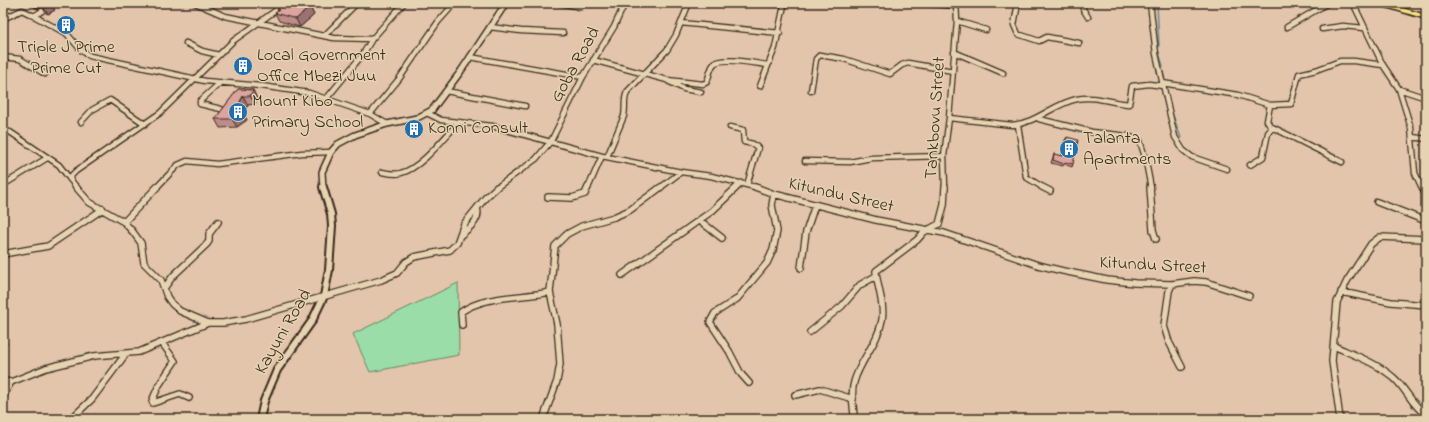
<svg xmlns="http://www.w3.org/2000/svg" width="1429" height="422" font-family="'Indie Flower',sans-serif">
<style>
.green{fill:#9adda9;stroke:#6a8464}
.lines{fill:none;stroke-linecap:round;stroke-linejoin:round}
.stream{stroke:#678b96;stroke-width:1.5}
.minor-far1-casing{stroke:#3b2a1e;stroke-width:7}
.minor-casing{stroke:#3b2a1e;stroke-width:8}
.tertiary-far1-casing{stroke:#3b2a1e;stroke-width:8}
.tertiary-casing{stroke:#3b2a1e;stroke-width:10}
.trunk-casing{stroke:#3b2a1e;stroke-width:3}
.minor-far1{stroke:#e6d3b1;stroke-width:4.5}
.minor{stroke:#e6d3b1;stroke-width:5.5}
.tertiary-far1{stroke:#e6d3b1;stroke-width:5}
.tertiary{stroke:#e6d3b1;stroke-width:6}
.trunk{fill:#f7e281;fill-rule:evenodd}
.wall{fill:#be8c89;stroke:#3b2a1e}
.shaded-wall{fill:#9b726f;stroke:#3b2a1e}
.building{fill:#dda39f;stroke:#3b2a1e}
.labels{text-anchor:middle;dominant-baseline:central;stroke-width:3;stroke-linejoin:round;paint-order:stroke}
.poi-label{font-size:18px;fill:#3b2a1e;stroke:#e6d3b1;text-anchor:start}
.street-label{font-size:18px;fill:#3b2a1e;stroke:#e6d3b1}
</style>
<rect width="100%" height="100%" fill="#e3c5ac"/>
<filter id="ink" filterUnits="userSpaceOnUse"><feTurbulence type="fractalNoise" baseFrequency=".025" numOctaves="2"/><feDisplacementMap in="SourceGraphic" scale="8" xChannelSelector="R" yChannelSelector="G"/><feConvolveMatrix kernelMatrix="1 2 1 2 8 2 1 2 1" color-interpolation-filters="sRGB"/></filter>
<g filter="url(#ink)">
<path class="green" d="M458,283L459,355L370,372L353,334Z"/>
<g class="lines">
<path class="stream" d="M1157,3L1159,47
M1370,3L1426,19
M1414,3H1416
M1159,53L1163,66
M1170,107L1181,138"/>
<defs>
<path id="minor-far1" d="M55,3L34,16L67,34L82,51L90,56L205,81L261,86L309,93L370,114L387,124
M195,3L225,16L334,38L372,39
M560,3L580,7
M921,3L957,6
M1018,3L1014,25L1018,34L1039,41L1047,37L1079,43
M1082,3L1083,9L1088,17
M1150,3L1156,54L1175,137L1183,150L1192,157L1227,169
M1353,3L1383,65L1399,89L1411,128L1415,173L1422,188
M782,4L800,3
M3,19L22,10L34,16
M957,21L986,30
M681,23L780,33
M490,27L521,31L563,33
M1287,27L1328,3
M1322,29L1343,26L1364,28
M324,36L357,3
M186,43L202,51L219,55
M954,52L1003,73
M3,57L20,59L45,74
M470,57L583,77
M593,60L667,80L703,84L707,82C709,77 710,68 714,64C722,56 757,64 768,65
M668,81L684,89L701,92
M220,83L200,101V104L221,109
M1162,83L1238,95L1270,105
M760,86L775,48L784,5
M1399,89L1426,98
M446,91L525,106
M811,91L816,59L820,55L844,59L890,74L902,65L908,63L953,71
M327,98L363,54L372,39L404,3
M1270,105L1291,104L1299,74L1316,70L1340,61H1354L1383,65
M1270,105L1267,121L1270,126L1342,162
M427,113L441,120L492,126L602,156L681,172L711,176L759,188
M370,114L399,79L438,22L455,3
M949,118L1012,125C1037,123 1053,104 1077,99C1094,95 1112,103 1129,104L1132,86L1149,84L1163,86
M1039,119L1092,132L1128,136L1140,141L1145,157L1151,188
M81,122L92,110L110,100L145,124
M1018,125L1026,177L1044,188
M730,127L743,130L744,142L753,144L758,148L747,185
M3,131L10,132L59,165L69,178
M1412,137L1426,139
M607,157L624,116C626,107 623,101 627,92L667,50L676,35L689,3
M805,161L850,162L871,158L944,156
M1250,165L1263,157L1268,133L1272,128
M382,172C388,173 395,175 401,173C421,168 444,138 458,123
M3,185L47,158
M77,188L69,178L76,171L160,113L233,41L286,3
M156,188L178,165L187,161L217,164L302,153L331,152
M496,188L536,159L551,141L583,77L614,27L625,3
M588,188L602,156
M660,188L681,172
M736,188L741,183
M945,188L944,156L949,118L957,21L956,3"/>
<path id="minor" d="M76,187L89,202L124,222L133,232L141,243L144,263L161,280L167,297L172,304L180,311L208,323
M755,187L774,194L876,220L944,233L1038,265L1063,271L1107,280L1135,283L1172,284L1194,281L1206,282L1249,296
M1042,187L1050,191
M1150,187L1153,230L1156,239
M1422,187L1426,196
M548,197L572,198L585,194L588,187
M1377,202L1426,221
M699,220L722,238
M124,222L157,187
M461,235C469,228 481,220 477,208
M3,254L48,246L103,209
M801,268L806,232L815,205
M622,275L712,211L737,187
M1172,284L1169,291L1164,326L1169,342L1182,367
M165,287L173,276L207,244L209,241V234L218,222
M1341,292L1391,302L1426,305
M462,325L461,312C485,295 522,298 550,292
M810,332L842,306L860,285L876,276
M162,343L175,361L159,385L152,401L153,403L180,394L189,398
M1334,346C1354,355 1377,363 1394,378C1406,389 1412,405 1426,415
M3,381L11,382L46,368L94,356L139,352L208,323H223L246,319L381,280L397,273L406,262L414,257L450,250L457,243L464,224L486,197L497,187
M749,383L741,374L729,351L710,322L715,313L737,299L767,263L773,250L777,231L772,205L774,194
M795,395L820,389L853,399
M3,397L11,382
M71,419L92,399L125,355
M543,419L557,381L560,364L557,324L550,292L555,246L567,234L582,226L614,217L630,210L661,187
M854,419C854,406 850,395 854,382C860,360 878,343 882,320C885,304 877,287 876,271L917,240L924,232L939,224L944,205L945,187
M1340,419L1332,361L1337,302L1347,281L1371,244L1380,237L1426,239"/>
<path id="tertiary-far1" d="M323,188L322,172L331,152L338,144L355,135L387,124L417,118L432,110L461,71L506,3"/>
<path id="tertiary" d="M260,419L264,401L277,370L312,321L324,296L329,270L332,226L331,214L323,187"/>
<path id="trunk" d="M1373,3H1385L1426,15V19Z"/>
</defs>
<use href="#minor-far1" class="minor-far1-casing"/>
<use href="#minor" class="minor-casing"/>
<use href="#tertiary-far1" class="tertiary-far1-casing"/>
<use href="#tertiary" class="tertiary-casing"/>
<use href="#trunk" class="trunk-casing"/>
<use href="#minor-far1" class="minor-far1"/>
<use href="#minor" class="minor"/>
<use href="#tertiary-far1" class="tertiary-far1"/>
<use href="#tertiary" class="tertiary"/>
<use href="#trunk" class="trunk"/>
</g>
<path class="wall" d="M30,3H48L38,9L34,7Z
M42,7L55,10L48,14L46,13Z
M310,7L314,15L300,27L279,21L275,13L278,11L277,9Z
M238,89L253,90L257,99L255,104L248,105L243,113L247,120L237,127L220,128L215,119Z
M1067,137L1073,164L1072,167L1064,164L1063,166L1051,163L1054,154L1062,156L1065,140Z"/>
<path class="shaded-wall" d="M35,3H48L38,9L34,4Z
M51,4L55,10L48,14L44,8Z
M310,7L314,15L300,27L296,19Z
M3,10L6,13L3,15Z
M253,90L257,99L255,104L250,96Z
M243,96L248,105L243,113L247,120L237,127L232,119L235,111Z
M3,337L7,344L3,346Z"/>
<path class="building" d="M49,3L51,4L44,8L42,7Z
M286,3H295L310,7L296,19L275,13L279,10L277,9Z
M238,89L253,90L250,96H243L235,111H242L232,119H215Z
M1067,137L1078,140L1073,164L1065,162L1064,164L1053,160L1054,154L1063,156Z"/>
</g>
<defs>
<symbol id="building-disc" viewBox="-11 -11 22 22"><circle r="9.5" fill="#1f6fb2" stroke="#e6d3b1"/><path d="M-4-6H4V6H1V3H-1V6H-4ZM-2.5-4.3h1.7v1.8h-1.7ZM.8-4.3h1.7v1.8H.8ZM-2.5-1h1.7V.8h-1.7ZM.8-1h1.7V.8H.8Z" fill="#fff"/></symbol>
</defs>
<g fill-rule="evenodd">
<use href="#building-disc" x="55" y="14" width="22" height="22"/>
<use href="#building-disc" x="232" y="55" width="22" height="22"/>
<use href="#building-disc" x="227" y="101" width="22" height="22"/>
<use href="#building-disc" x="403" y="118" width="22" height="22"/>
<use href="#building-disc" x="1058" y="138" width="22" height="22"/>
</g>
<g class="labels">
<g class="poi-label">
<text x="66" y="48" text-anchor="middle">Triple J Prime<tspan x="66" dy="21">Prime Cut</tspan></text>
<text x="257" y="56">Local Government<tspan x="257" dy="21">Office Mbezi Juu</tspan></text>
<text x="252" y="102">Mount Kibo<tspan x="252" dy="21">Primary School</tspan></text>
<text x="428" y="129">Konni Consult</text>
<text x="1083" y="139">Talanta<tspan x="1083" dy="21">Apartments</tspan></text>
</g>
<g class="street-label">
<text transform="translate(576 65) rotate(-61)">Goba Road</text>
<text transform="translate(936 118) rotate(-86)">Tankbovu Street</text>
<text transform="translate(841 196) rotate(13)">Kitundu Street</text>
<text transform="translate(1153 266) rotate(3)">Kitundu Street</text>
<text transform="translate(284 332) rotate(-60)">Kayuni Road</text>
</g>
</g>
<rect width="1429" height="422" fill="none" stroke="#e6d3b1" stroke-width="16"/>
<rect x="8" y="8" width="1413" height="406" fill="none" stroke="#3b2a1e" stroke-width="1.5" filter="url(#ink)"/>
</svg>
